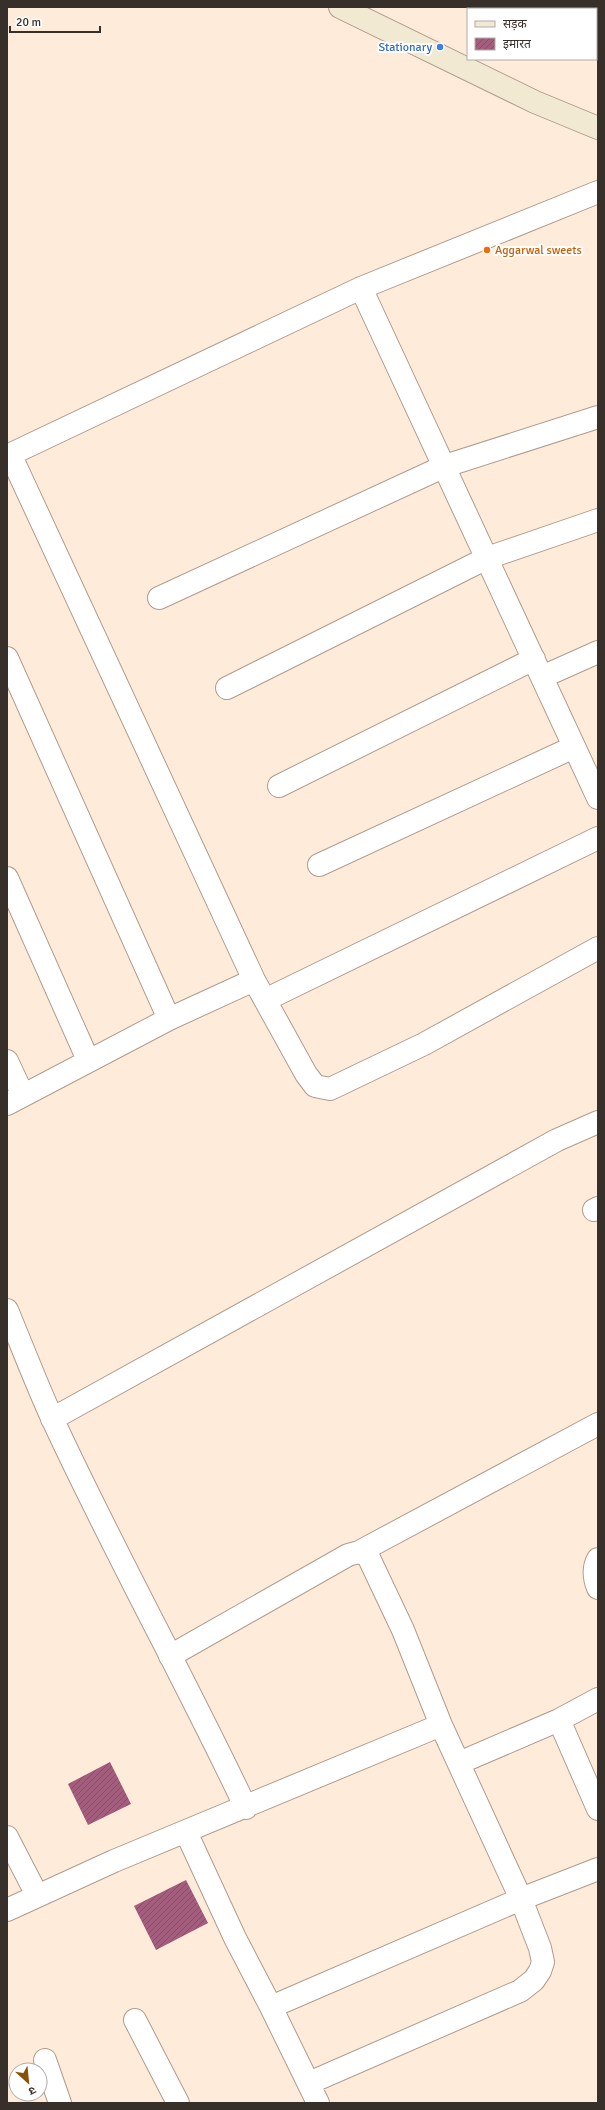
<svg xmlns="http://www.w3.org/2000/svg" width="605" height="2110" font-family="Signika,'Noto Sans Devanagari',sans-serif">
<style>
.building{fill:url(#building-hatch)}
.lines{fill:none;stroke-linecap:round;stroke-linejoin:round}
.street-casing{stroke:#af9c8d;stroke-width:24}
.secondary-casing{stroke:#af9c8d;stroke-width:24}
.street{stroke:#fff;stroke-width:22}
.secondary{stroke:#f2e9d3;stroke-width:22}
.shop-dot{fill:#3f7fe0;stroke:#fff;stroke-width:1.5}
.food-dot{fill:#e8710a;stroke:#fff;stroke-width:1.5}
.labels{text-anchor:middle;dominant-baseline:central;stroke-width:4;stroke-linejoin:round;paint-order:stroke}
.shop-label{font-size:12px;fill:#366cbe;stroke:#fff;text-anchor:end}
.food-label{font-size:12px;fill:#c56008;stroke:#fff;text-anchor:start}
</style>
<defs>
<pattern id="building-hatch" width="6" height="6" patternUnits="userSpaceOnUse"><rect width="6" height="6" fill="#a35e7d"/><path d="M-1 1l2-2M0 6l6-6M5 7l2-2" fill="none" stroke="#864e66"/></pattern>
</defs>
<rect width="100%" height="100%" fill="#ffebda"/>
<path class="building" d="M110,1762L131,1804L88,1825L68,1784Z
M186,1880L208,1923L156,1950L134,1906Z"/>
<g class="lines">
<defs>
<path id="street" d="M361,288L598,798
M10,454L254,980L306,1074L315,1086L330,1089L424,1044L598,948
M7,456L361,288L598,192
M159,598L445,466L598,417
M7,658L169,1019
M542,677L598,652
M227,688L487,558L598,520
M279,786L534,659
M319,865L574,747
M7,878L88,1060
M265,1000L598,838
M7,1061L23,1095
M7,1104L169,1019L254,980
M594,1210L598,1208
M7,1310C22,1346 36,1383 52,1418C113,1550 184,1677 246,1808
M52,1419L557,1140L598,1122
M359,1552L598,1424
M598,1559C593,1568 594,1578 598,1588
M170,1656L348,1555L359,1552L368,1556L403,1630L441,1725L521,1899L540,1948L543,1962L540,1971L534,1980L520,1991L309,2083
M559,1720L598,1809
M459,1763L559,1720L598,1699
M186,1832L235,1938L271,2007L318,2103
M7,1837L37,1895
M7,1910L114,1861L441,1725
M271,2007L521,1899L598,1869
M135,2020L178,2103
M45,2060L60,2103"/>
<path id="secondary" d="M340,7L535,102L598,128"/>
</defs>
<use href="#street" class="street-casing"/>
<use href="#secondary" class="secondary-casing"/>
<use href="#street" class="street"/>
<use href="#secondary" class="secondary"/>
</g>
<circle class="shop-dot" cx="440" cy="47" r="4"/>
<circle class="food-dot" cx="487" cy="250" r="4"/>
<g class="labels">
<g class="shop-label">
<text x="432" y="47">Stationary</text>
</g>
<g class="food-label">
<text x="495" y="250">Aggarwal sweets</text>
</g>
</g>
<rect width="605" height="2110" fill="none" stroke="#372f29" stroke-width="16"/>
<rect x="467" y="8" width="130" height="52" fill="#ffffff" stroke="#afaca9"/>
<rect x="475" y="21" width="20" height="6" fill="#f2e9d3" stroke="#afaca9"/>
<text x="503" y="28" font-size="12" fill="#372f29">सड़क</text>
<rect x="475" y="38" width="20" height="12" fill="url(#building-hatch)" stroke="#afaca9"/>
<text x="503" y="48" font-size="12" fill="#372f29">इमारत</text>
<g transform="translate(28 2082) rotate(153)"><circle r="19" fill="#ffffff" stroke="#afaca9"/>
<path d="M0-3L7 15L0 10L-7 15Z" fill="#8a5106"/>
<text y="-6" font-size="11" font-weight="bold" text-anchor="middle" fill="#372f29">उ</text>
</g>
<path d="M10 26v6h90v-6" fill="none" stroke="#372f29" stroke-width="2"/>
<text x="16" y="26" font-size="12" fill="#372f29" stroke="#ffffff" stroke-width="3" paint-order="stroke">20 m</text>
</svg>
